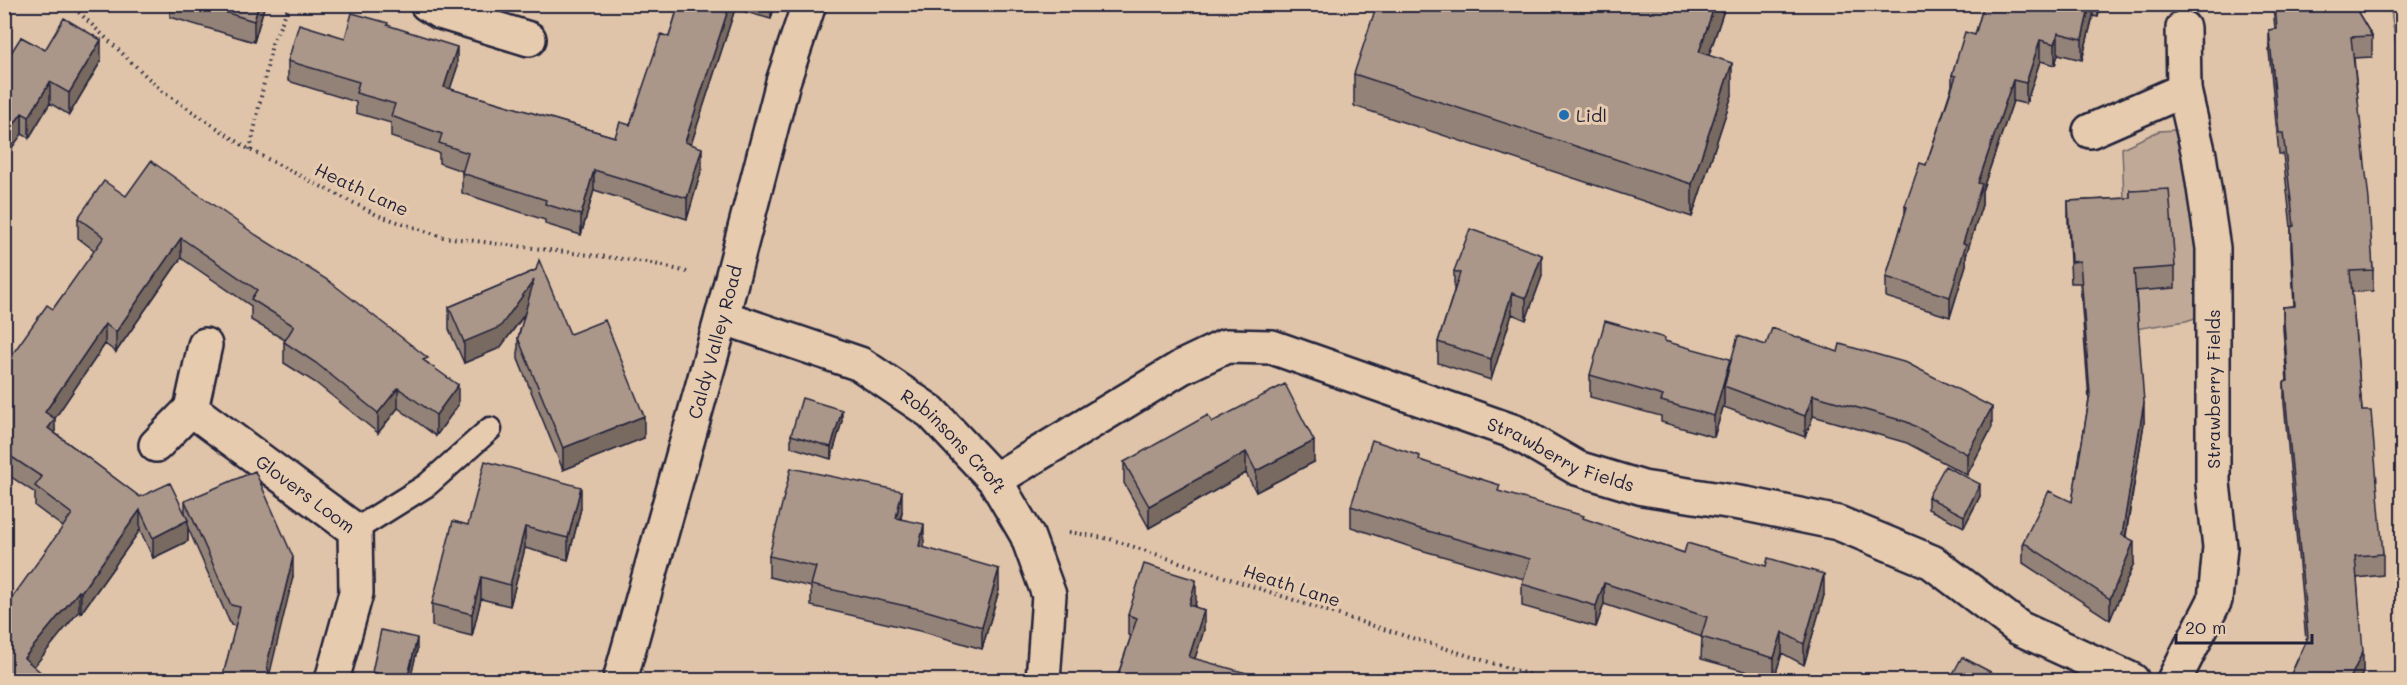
<svg xmlns="http://www.w3.org/2000/svg" width="2407" height="685" font-family="Mali,sans-serif">
<style>
.green{fill:#c0a997;stroke:#716669;stroke-width:1.5}
.lines{fill:none;stroke-linecap:round;stroke-linejoin:round}
.service-casing{stroke:#22223b;stroke-width:27}
.minor-casing{stroke:#22223b;stroke-width:38}
.tertiary-casing{stroke:#22223b;stroke-width:38}
.path{stroke:#22223b;stroke-width:4;stroke-dasharray:1.5 4.5;stroke-linecap:butt}
.service{stroke:#e7cbae;stroke-width:22}
.minor{stroke:#e7cbae;stroke-width:33}
.tertiary{stroke:#e7cbae;stroke-width:33}
.wall{fill:#938277;stroke:#22223b;stroke-width:1.5}
.shaded-wall{fill:#786a61;stroke:#22223b;stroke-width:1.5}
.building{fill:#ab978a;stroke:#22223b;stroke-width:1.5}
.poi-dot{fill:#1f6fb2;stroke:#e7cbae;stroke-width:2}
.labels{text-anchor:middle;dominant-baseline:central;stroke-width:6;stroke-linejoin:round;paint-order:stroke}
.poi-label{font-size:18px;fill:#22223b;stroke:#e7cbae;text-anchor:start}
.street-label{font-size:18px;fill:#22223b;stroke:#e7cbae}
</style>
<rect width="100%" height="100%" fill="#dfc4a9"/>
<filter id="ink" filterUnits="userSpaceOnUse"><feTurbulence type="fractalNoise" baseFrequency=".0167" numOctaves="2"/><feDisplacementMap in="SourceGraphic" scale="12" xChannelSelector="R" yChannelSelector="G"/><feConvolveMatrix kernelMatrix="1 2 1 2 8 2 1 2 1" color-interpolation-filters="sRGB"/></filter>
<g filter="url(#ink)">
<path class="green" d="M2390,5H2402V84Z
M2175,130L2188,141L2193,176L2198,317L2186,321L2129,330L2122,148L2159,131Z"/>
<g class="lines">
<defs>
<path id="service" d="M355,530L427,485L490,429"/>
<g id="minor">
<path d="M427,4L440,12L529,39"/>
<path d="M2090,131L2184,90"/>
<path id="s1" d="M722,317L860,364L931,412L995,480L1027,535L1049,595L1043,680"/>
<path id="s2" d="M205,345L191,409L355,530L356,593L332,680"/>
<path d="M156,445L191,409"/>
<path id="s3" d="M995,480L1182,367L1226,346L1272,347L1515,432L1577,468L1643,488L1746,504L1838,523L1932,562L2019,628L2132,680"/>
<path d="M2174,680L2215,600L2220,547L2213,483V248L2199,155L2184,90L2183,28"/>
</g>
<g id="tertiary">
<path id="s4" d="M620,680L722,317L783,82L809,4"/>
</g>
</defs>
<use href="#service" class="service-casing"/>
<use href="#minor" class="minor-casing"/>
<use href="#tertiary" class="tertiary-casing"/>
<path class="path" d="M70,4L162,91L250,150L377,215L443,237L647,262L691,273
M250,150L272,44L290,4
M1069,532L1110,539L1342,616L1546,680"/>
<use href="#service" class="service"/>
<use href="#minor" class="minor"/>
<use href="#tertiary" class="tertiary"/>
</g>
<path class="wall" d="M170,4H265L254,42L170,17Z
M679,4H775L771,19L735,9L691,144L702,168L687,219L594,190L581,235L545,224V220L462,193V171L439,163V153L391,137V123L356,113V102L288,81V61L345,38L388,25L457,68L450,89L615,137L630,125L669,37Z
M1726,4L1709,55L1732,95L1692,217L1354,106V74Z
M1984,4H2101L2098,17L2093,16L2082,60L2058,54L2055,65L2040,61L2026,104L2013,101L1982,191V205L1966,255V265L1950,317L1886,297V277L1905,214V206L1926,165L1952,86V75L1975,35Z
M2272,4H2353L2372,36V57L2354,58L2373,270V291L2352,292L2362,411L2383,554V575L2357,578L2363,672L2359,681H2288L2306,640L2284,403V382L2287,381L2283,328V307L2294,306L2291,248V227L2283,154H2279L2269,51V30L2275,29L2273,6Z
M21,37L45,50L101,61L69,115L50,103L29,138L22,134Z
M2130,191L2175,267V288L2136,291L2144,423L2126,536L2134,563L2110,620L2023,563V542L2072,502L2089,400L2080,283H2071L2068,222V201L2130,198Z
M126,196L428,363L458,405L436,436L398,408L378,433L316,383L284,363V342L285,340L251,320V306L181,258L116,352L105,344L54,419L55,433L140,497L185,514V501L293,577L222,680L236,626L231,625L188,528V541L153,558L140,530L81,613L79,611L34,666L4,681L63,527L35,506V493L4,472V366L53,309L95,251L78,238V218Z
M536,270L570,334L644,438L563,470L518,359V338L525,314L500,348L464,363L449,329V307Z
M1454,271L1542,276L1526,320L1512,314L1491,380L1438,363V342L1454,291Z
M1665,341L1730,364L1992,427L1967,475L1907,443L1813,416L1805,437L1724,407V404L1714,437L1661,422V416L1590,397V375Z
M842,421L831,459L791,447V435Z
M1212,422L1314,462L1256,492L1246,473L1149,528L1124,483V462Z
M1420,460L1500,492L1584,519L1684,553L1824,595L1804,665L1782,653L1774,679L1701,659L1702,637L1604,604L1596,627L1522,606V584L1524,579L1417,549L1351,527V506Z
M1980,496L1964,527L1928,509V497Z
M581,508L568,560L525,548L510,606L481,599L472,636L432,626V604L468,525Z
M902,512L901,519L924,545V548L999,590L982,649L924,632L811,606V587L769,577V556Z
M1196,601L1195,607L1204,630L1195,658L1116,681L1131,636L1128,635V615Z
M417,650L411,675L438,681H372V672Z"/>
<path class="shaded-wall" d="M259,4H265L254,42V21Z
M730,4H735V9L685,163V142Z
M771,4H775L771,19Z
M1715,4H1726L1699,84V52Z
M2090,4H2093V16L2082,60V39Z
M2098,4H2101L2098,17Z
M2058,33V54L2055,65V44Z
M101,40V61L69,115V93Z
M2040,40V61L2026,104V83Z
M457,47V68L444,107V87Z
M1732,63V95L1692,217V184Z
M2013,80V101L1982,191V205L1966,255V265L1950,317V297L1978,183Z
M50,82V103L29,138V117Z
M22,113V134L4,159V138Z
M702,148V168L687,219V198Z
M594,170V190L581,235V215Z
M181,238V258L116,352V332Z
M1542,255V276L1526,320V298Z
M534,280V301L500,348L464,363V342Z
M1512,293V314L1491,380V359Z
M105,324V344L45,433V412Z
M1730,359V380L1724,386V404L1714,437V416Z
M458,385V405L436,436V415Z
M398,388V408L378,433V413Z
M1813,395V416L1805,437V416Z
M2144,402V423L2122,556V535Z
M1992,407V427L1967,475V454Z
M842,410V421L831,459V447Z
M644,416V438L563,470V448Z
M55,419V439L48,428Z
M1314,441V462L1256,492V471Z
M1246,452V473L1149,528V506Z
M1980,484V496L1964,527V516Z
M581,487V508L568,560V538Z
M902,491V512L896,539V518Z
M140,510V530L81,613V592Z
M188,520V541L153,558V538Z
M924,524V545L919,568V546Z
M525,527V548L510,606V585Z
M2134,541V563L2110,620V599Z
M293,557V577L268,681L267,664Z
M999,569V590L982,649V627Z
M1824,574V595L1804,665V644Z
M481,577V599L472,636V614Z
M1196,580V601L1189,625V605Z
M1604,583V604L1596,627V606Z
M79,591V611L24,679V658Z
M1204,610V630L1189,677V657Z
M1782,632V653L1774,679V658Z
M417,638V650L410,681H407Z
M2363,651V672L2359,681H2349Z"/>
<path class="building" d="M198,4H259L254,21Z
M679,4H730L685,142L702,148L687,198L594,170L581,215L545,204L546,200L462,173L468,153L439,143L442,134L391,116L395,104L356,93L359,82L288,61L299,24L345,38L352,13L388,23L387,25L457,47L444,87L615,137L620,122L630,125L661,34L669,37Z
M1377,4H1715L1699,52L1732,63L1692,184L1354,74Z
M1984,4H2090L2082,39L2058,33L2055,44L2040,40L2026,83L2013,80L1978,183L1982,184L1963,243L1966,244L1950,297L1886,277L1907,207L1905,206L1920,163L1926,165L1956,76L1952,75L1965,32L1975,35Z
M2275,4H2353L2372,36L2351,37L2369,200L2373,270L2350,271L2362,411H2371L2383,554L2355,556L2363,651L2349,681H2288L2308,637L2284,382L2288,381L2283,307L2295,306L2291,227L2294,226L2283,133H2279L2269,30L2277,29Z
M64,18L101,40L69,93L50,82L29,117L22,113L4,138V64L21,37L45,50Z
M151,161L256,235L329,281L428,358L423,360L458,385L436,415L398,388L378,413L316,363L284,342L294,326L251,299L257,290L181,238L116,332L105,324L45,412L55,419L48,428L140,497L170,483L188,520L153,538L140,510L81,592L79,591L24,658L51,681H4V609L72,514L35,486L42,477L4,452V366L47,305L53,309L104,237L78,218L104,181L126,196Z
M2169,189L2175,267L2134,270L2144,402L2122,535L2134,541L2110,599L2023,542L2049,491L2072,502L2090,394L2080,261L2071,262L2068,201L2130,198V191Z
M1470,229L1542,255L1526,298L1512,293L1491,359L1438,342L1460,273L1454,271Z
M539,260L570,334L605,320L644,416L563,448L518,338L534,280L500,327L464,342L449,307L536,270Z
M1605,321L1665,338L1664,341L1730,359L1714,416L1661,401L1663,396L1590,375Z
M1772,328L1838,352L1840,344L1907,363L1992,407L1967,454L1907,422L1813,395L1805,416L1724,386L1738,336L1766,345Z
M1285,384L1314,441L1256,471L1246,452L1149,506L1124,462L1208,415L1212,422Z
M802,398L842,410L831,447L791,435Z
M1372,440L1420,456L1419,460L1500,485L1498,491L1584,516L1583,518L1684,553L1687,543L1766,566L1768,558L1824,574L1804,644L1782,632L1774,658L1701,637L1707,617L1604,583L1596,606L1522,584L1530,559L1417,528L1351,506Z
M485,461L581,487L568,538L525,527L510,585L481,577L472,614L432,604L453,521L468,525Z
M1945,466L1980,484L1964,516L1928,497Z
M791,468L902,491L896,518L924,524L919,546L999,569L982,627L924,610L811,585L816,567L769,556Z
M255,471L293,557L267,664L270,681H220L222,680L240,607L231,605L185,501Z
M1144,564L1196,580L1189,605L1204,610L1189,657L1275,681H1116L1137,618L1128,615Z
M381,630L417,638L407,680L372,672Z
M1962,657L2008,681H1949Z
M411,674L438,681H410Z"/>
</g>
<circle class="poi-dot" cx="1564" cy="115" r="6"/>
<g class="labels">
<g class="poi-label">
<text x="1576" y="115">Lidl</text>
</g>
<g class="street-label">
<text transform="translate(362 189) rotate(25)">Heath Lane</text>
<text stroke="none"><textPath href="#s4" startOffset="351">Caldy Valley Road</textPath></text>
<text transform="translate(2213 389) rotate(-90)">Strawberry Fields</text>
<text stroke="none"><textPath href="#s1" startOffset="268">Robinsons Croft</textPath></text>
<text stroke="none"><textPath href="#s3" startOffset="622">Strawberry Fields</textPath></text>
<text stroke="none"><textPath href="#s2" startOffset="208">Glovers Loom</textPath></text>
<text transform="translate(1292 585) rotate(18)">Heath Lane</text>
</g>
</g>
<rect width="2407" height="685" fill="none" stroke="#e7cbae" stroke-width="24"/>
<rect x="12" y="12" width="2383" height="661" fill="none" stroke="#22223b" stroke-width="2" filter="url(#ink)"/>
<path d="M2176 634v9h136v-9" fill="none" stroke="#22223b" stroke-width="3"/>
<text x="2185" y="634" font-size="18" fill="#22223b" stroke="#e7cbae" stroke-width="4.5" paint-order="stroke">20 m</text>
</svg>
